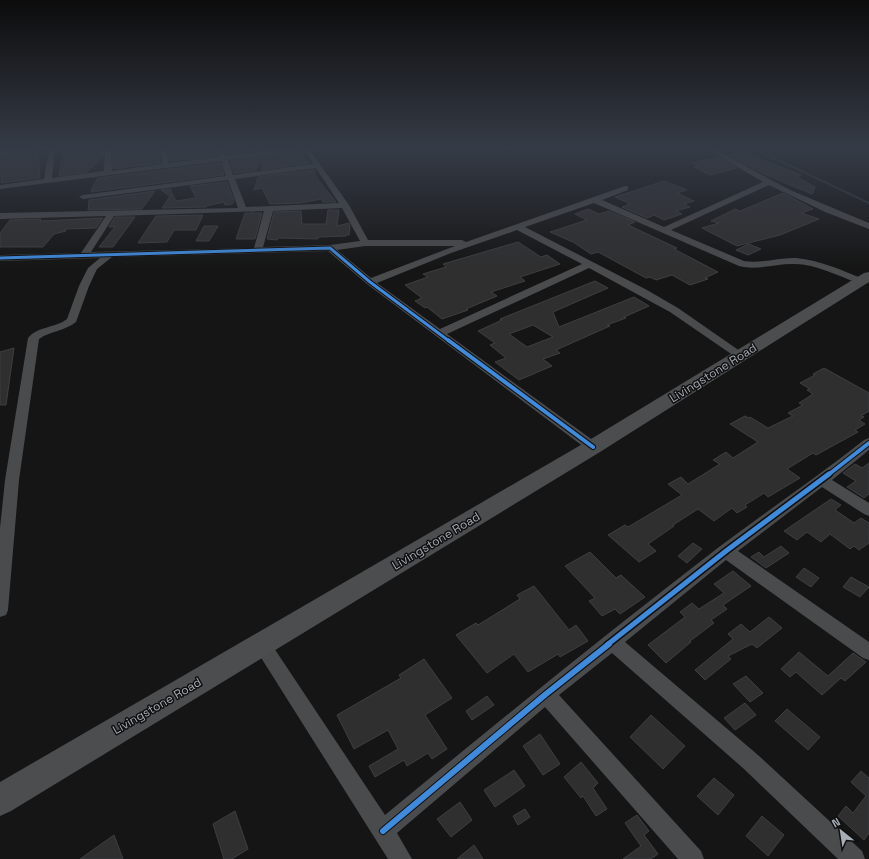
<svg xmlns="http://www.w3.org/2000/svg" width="869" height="859" font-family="'Space Grotesk',sans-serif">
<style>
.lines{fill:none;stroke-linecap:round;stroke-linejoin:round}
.stream{stroke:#2c3539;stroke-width:2}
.building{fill:#2f2f30;stroke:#3d3f41;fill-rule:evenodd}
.minor{fill:#494b4d;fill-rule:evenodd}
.highway{fill:#4b4d4f;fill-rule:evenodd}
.cycleway-far3-casing{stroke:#0f0f10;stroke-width:5}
.cycleway-far2-casing{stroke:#0f0f10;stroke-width:6}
.cycleway-far1-casing{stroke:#0f0f10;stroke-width:8}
.cycleway-casing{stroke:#0f0f10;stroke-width:8}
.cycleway-far3{stroke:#408adc;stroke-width:3}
.cycleway-far2{stroke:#408adc;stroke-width:4}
.cycleway-far1{stroke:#408adc;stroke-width:5}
.cycleway{stroke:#408adc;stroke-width:6}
.labels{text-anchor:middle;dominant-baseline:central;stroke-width:3;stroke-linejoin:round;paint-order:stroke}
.street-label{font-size:12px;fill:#a7adb5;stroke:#0f0f10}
</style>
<rect width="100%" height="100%" fill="#151515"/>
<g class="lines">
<path class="stream" d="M755,149L869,203"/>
</g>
<path class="building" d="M64,149H104L103,158L102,157L87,172L59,176Z
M120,149H141L145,154L156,152L159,156L160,163L113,169V150Z
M216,149L217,156L170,161L169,155Z
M224,149H276L227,154Z
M300,151L309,163L261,170L263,163L260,161L255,171L234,173L230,161Z
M742,152L801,175L796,176L815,187L812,194L764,174L728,155Z
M38,153L40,178L1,183V156Z
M718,157L737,168L710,175L694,167L698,166L692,163Z
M220,163L224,175L91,192L92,188L98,178Z
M314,170L316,172L314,173L319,181L336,202H323L321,199L300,203L270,204L262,188L254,190L258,177Z
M664,181L687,190L677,193L694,201L684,204L690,207L676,211L682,214L664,220L654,215L647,218L622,207L630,204L615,197Z
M227,182L234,201L232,204L225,205L224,202L206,206V207L162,208L170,196L161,190L170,189L176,201L196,198L190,186Z
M155,191L142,209L88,210L89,200Z
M783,193L813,209L801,213L819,219L780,235L737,246L702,228L719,223L711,221L735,209L740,211Z
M588,209L599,214L609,211L635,222L628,225L677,248L674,249L718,272L705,278L708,279L690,285L672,275L656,280L650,277L646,278L598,252L591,254L573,242L550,232L587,220L575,214Z
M328,210H339L337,226L349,223L350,226L349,235H346V236L318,237V239L278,238L277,240L267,239L274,212L301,211L302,224H326Z
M245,213H262L255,239H236Z
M203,215L196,230H174L167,242L138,243L156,216Z
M115,217H135L113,247H99L115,227H109Z
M103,218L96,228L65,229L66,231L54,234L43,247H0V233L10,220L41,219L40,221Z
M204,226H218L209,241H196Z
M518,242L541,257L547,255L560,264L520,277L525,281L491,292L497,296L466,309L468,310L442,319L427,307L425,308L415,301L422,298L405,285L428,277L423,274L446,267L443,264Z
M749,244L761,249L748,255L736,250Z
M595,281L608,288L553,312L559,327L634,297L649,306L624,317L626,318L607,325L610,326L556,350L560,353L543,359L552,366L519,380L495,362L506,358L490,345L495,343L478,331L502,320L500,319ZM533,325L553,337L527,347L509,334Z
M14,348L6,405H0V352Z
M824,368L869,393V411L861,416L864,417L859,420L865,424L855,430L858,432L816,455L813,453L787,469L800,478L768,497L764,493L745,505L747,507L737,513L732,508L714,521L698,509L673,525L674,526L648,544L656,551L639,562L608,535L625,525L628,527L682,495L668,484L681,477L688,484L720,464L713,460L726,452L733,458L758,442L730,424L745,416L749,418L750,417L768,428L793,416L788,413L803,405L799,403L813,394L807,390L810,389L800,383L815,375L813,374Z
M869,463V494L864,498L847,487L856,481L843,473L855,464L862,468Z
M831,499L841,505L835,510L854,523L861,518L869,523V543L859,550L854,546L850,549L830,534L821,542L807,532L797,540L784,531Z
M693,543L702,549L687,563L678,556Z
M781,546L789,553L766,568L751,557L759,552L764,557Z
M590,552L616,578L621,575L645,597L620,614L615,609L602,616L589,601L595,598L565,566Z
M804,568L819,578L811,587L796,577Z
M733,571L751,586L723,605L727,609L711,620L714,623L690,641L691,642L666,663L648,645L685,617L680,612L692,603L699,609L724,593L714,584Z
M851,577L869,587L860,597L843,587Z
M534,586L569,630L576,625L588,641L560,657L558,654L528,672L514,654L487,673L456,635L476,623L478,625L520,599L517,595Z
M769,617L782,628L757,648L752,644L728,656L731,659L705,680L695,670L733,639L728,634L741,624L750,632Z
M799,652L828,676L853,653L866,662L845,681L841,678L822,695L796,672L790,677L781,669Z
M424,659L452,698L425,715L447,749L432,759L428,753L407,766L404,760L375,777L369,766L398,749L388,730L354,749L337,715L401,678L399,675Z
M746,676L763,693L750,702L733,684Z
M487,696L494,705L472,720L466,711Z
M745,703L756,715L735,730L724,718Z
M787,709L820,737L808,750L775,721Z
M651,715L685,746L663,769L630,737Z
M540,734L560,764L543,775L523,746Z
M581,762L598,783L593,788L607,809L596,816L583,796L581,798L564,777Z
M514,770L525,786L495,807L484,790Z
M861,771L869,778V833L864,840L838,816L846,806L853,813L866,796L851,782Z
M714,778L734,795L718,815L697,796Z
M460,802L472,820L451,837L437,819Z
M525,809L530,817L518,825L513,816Z
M235,811L248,849L232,859H224L213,824Z
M637,815L649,831L644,835L658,854L651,859H623L641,846L625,823Z
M762,816L784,835L768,856L746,836Z
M114,835L123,859H80Z
M474,845L483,859H457Z"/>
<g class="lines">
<path class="minor" d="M22,149H42L39,151L0,155V151Z
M49,149H55L52,178L104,171L105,149H111L112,171L162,164L160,149H166L169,163L219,157L217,149H223L226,156L285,149H301L298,151L228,160L233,175L313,164L303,149H309L349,205L368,240H462L466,242L625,186H628V190L602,200L664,227L763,182L707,149H714L790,190L869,223V229L825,212L769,185L671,230L744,261C762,264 779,257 796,258C820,260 843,271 864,279L866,281L864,283H858C838,276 816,264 795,264C776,263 758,271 739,266L594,203L525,227L647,290L678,308L747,356L745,358H737L670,312L589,268L447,334L598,444L600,447L598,450L593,452L588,450L367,284L328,251L112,257L97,269L89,286L76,322C65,331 50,331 39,339L19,480L8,610L6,615L0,617V528L5,480L28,338C38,326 56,328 67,319L79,286L88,268L100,258L0,261V255L81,253L106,216L0,219V213L238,208L228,180L83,199L79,197L83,195L226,176L221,161L0,189V185L44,179ZM316,168L339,203L246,207L235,179ZM342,208L360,241L330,245L263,247L273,211ZM264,211L254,248L91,252L114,216ZM517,230L582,264L440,329L377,283L451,253ZM365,246H455L371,278L337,250Z
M869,438V450L832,480L869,503V516L864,514L822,487L738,551L869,642V660L863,658L726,560L625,642L758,755L862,851L865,859H838L744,769L612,653L559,695L701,851L704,859H678L545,707L397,833L412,859H388L253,645L256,639L262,637L268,639L385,815C495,724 606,634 719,547C767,511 817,477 864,440Z"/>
<path class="highway" d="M869,272V282L600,452L11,811L0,816V782L586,442L864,273Z"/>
<defs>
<path id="cycleway-far3" d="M0,258L330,248L370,282L449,341"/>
<path id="cycleway-far2" d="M448,340L593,447
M828,475L869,443"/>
<path id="cycleway-far1" d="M607,645L726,551L829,474"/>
<path id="cycleway" d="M383,831L546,694L609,644"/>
</defs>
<use href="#cycleway-far3" class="cycleway-far3-casing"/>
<use href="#cycleway-far2" class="cycleway-far2-casing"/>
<use href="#cycleway-far1" class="cycleway-far1-casing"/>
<use href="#cycleway" class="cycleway-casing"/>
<use href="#cycleway-far3" class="cycleway-far3"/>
<use href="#cycleway-far2" class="cycleway-far2"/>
<use href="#cycleway-far1" class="cycleway-far1"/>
<use href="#cycleway" class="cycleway"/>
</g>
<linearGradient id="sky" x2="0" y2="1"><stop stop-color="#0c0c0c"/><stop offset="0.55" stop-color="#353b46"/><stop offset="1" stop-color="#353b46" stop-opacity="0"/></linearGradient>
<rect width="869" height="269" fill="url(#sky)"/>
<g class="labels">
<g class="street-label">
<text transform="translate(713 373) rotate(-32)">Livingstone Road</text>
<text transform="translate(436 541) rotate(-31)">Livingstone Road</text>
<text transform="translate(157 706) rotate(-30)">Livingstone Road</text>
</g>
</g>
<g transform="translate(841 831) rotate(330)" stroke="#0f0f10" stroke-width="3" paint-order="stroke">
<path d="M0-3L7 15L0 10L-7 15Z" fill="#a7adb5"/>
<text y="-6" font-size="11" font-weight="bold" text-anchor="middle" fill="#a7adb5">N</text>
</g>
</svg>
